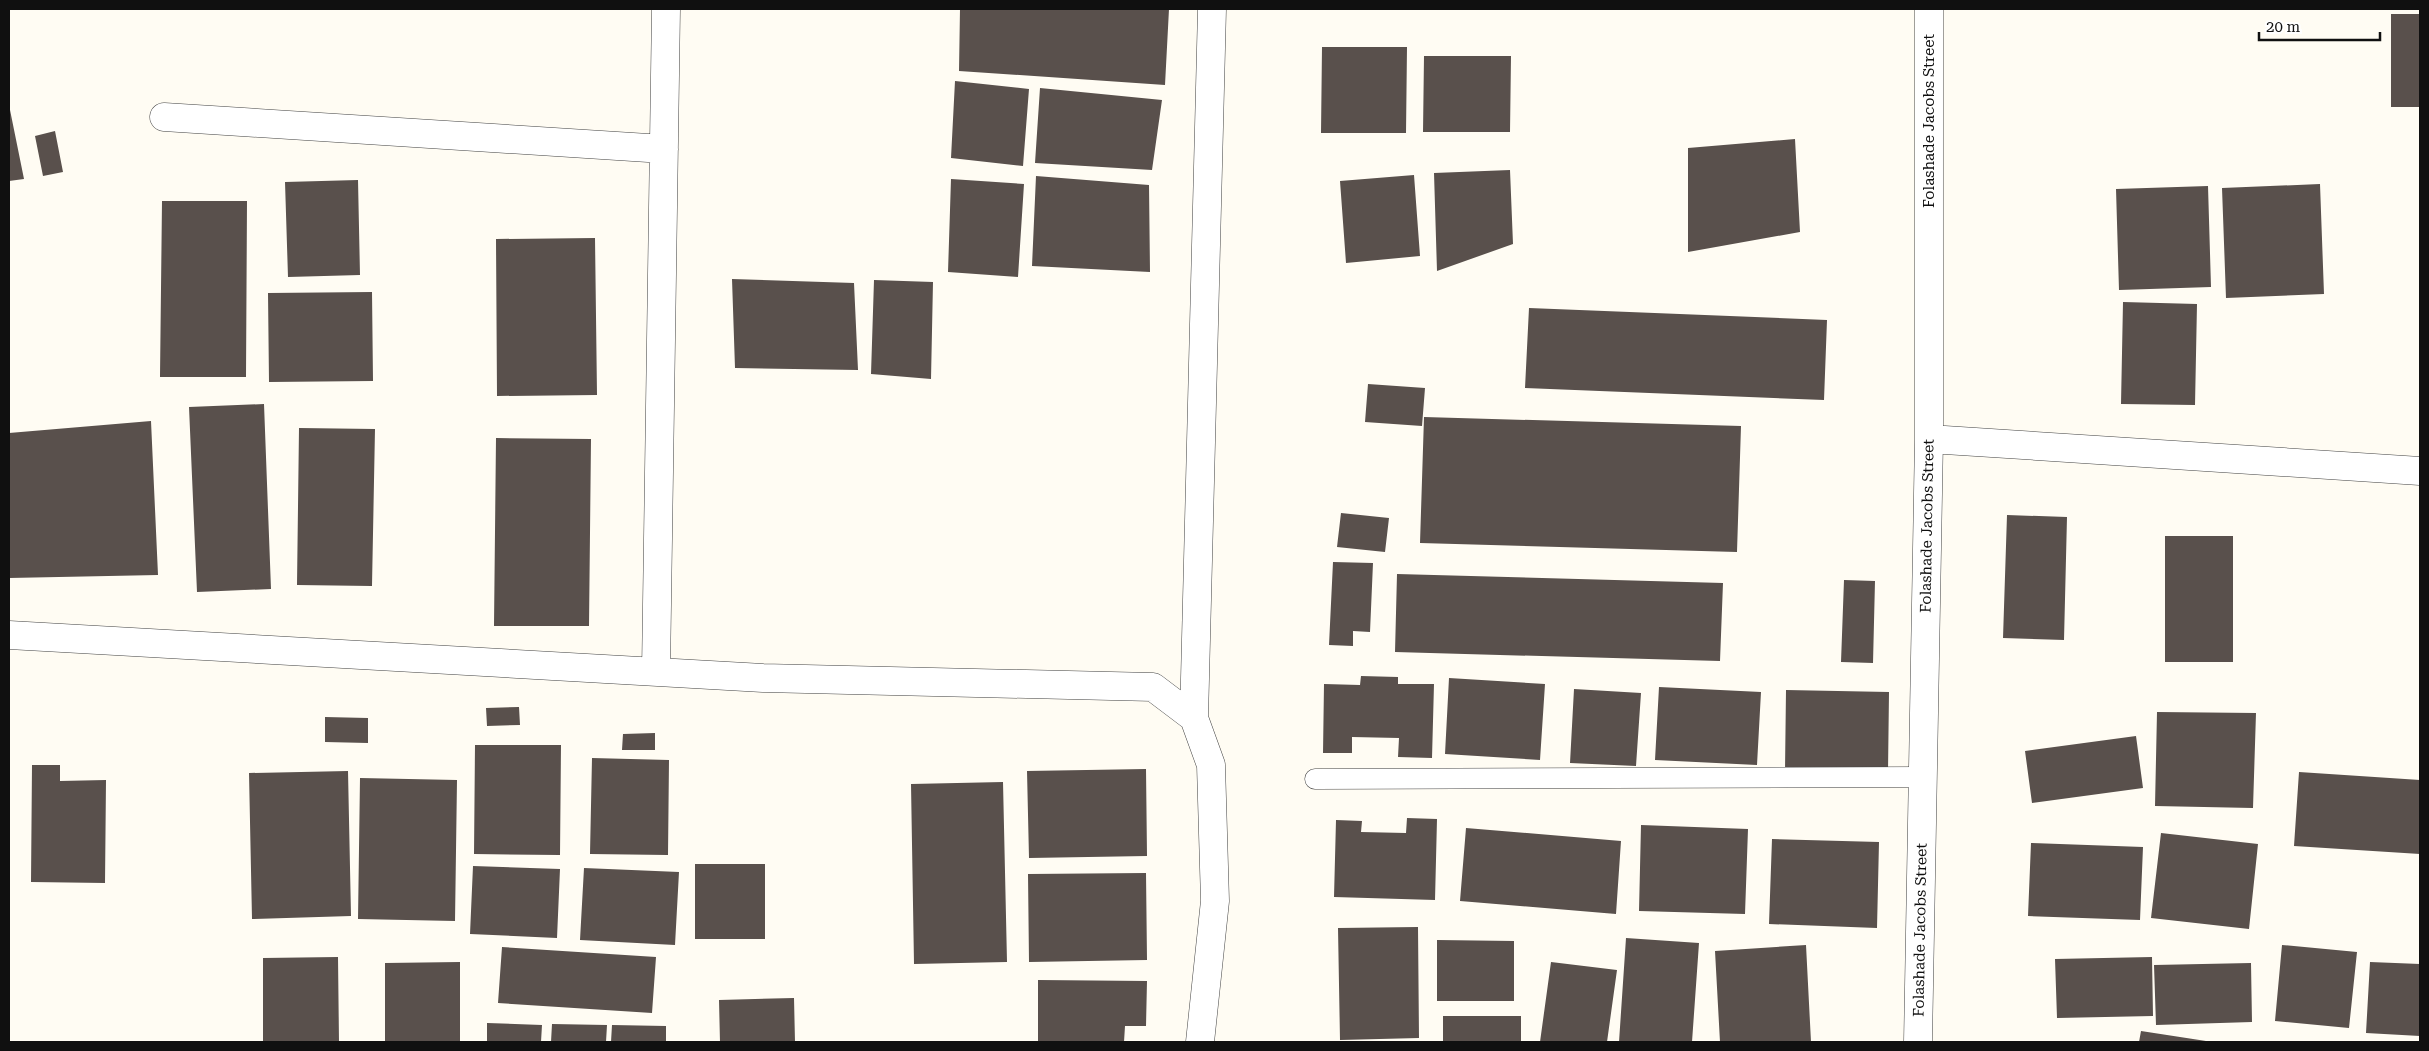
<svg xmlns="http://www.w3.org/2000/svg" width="2429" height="1051" font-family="'Roboto Serif',serif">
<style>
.building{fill:#59504c}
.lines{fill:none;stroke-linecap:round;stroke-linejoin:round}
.service-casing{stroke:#434343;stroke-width:21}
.minor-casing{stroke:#434343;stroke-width:29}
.service{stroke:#fff;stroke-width:20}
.minor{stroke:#fff;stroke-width:28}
.labels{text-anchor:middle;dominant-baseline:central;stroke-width:5;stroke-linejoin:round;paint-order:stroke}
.street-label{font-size:15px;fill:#101010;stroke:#fff}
</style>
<rect width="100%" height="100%" fill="#fffcf3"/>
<path class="building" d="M960,9H1169L1165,85L959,71Z
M2391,14H2420V107H2391Z
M1322,47H1407L1406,133H1321Z
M1424,56H1511L1510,132H1423Z
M955,81L1029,89L1023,166L951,158Z
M1040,88L1162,100L1152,170L1035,163Z
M9,105L24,179L9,181Z
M55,131L63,172L43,176L35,136Z
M1795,139L1800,232L1688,252V148Z
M1510,170L1513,244L1437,271L1434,173Z
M1414,175L1420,256L1346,263L1340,181Z
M1036,176L1149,185L1150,272L1032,266Z
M951,179L1024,184L1018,277L948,272Z
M358,180L360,275L288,277L285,182Z
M2320,184L2324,294L2226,298L2222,188Z
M2208,186L2211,287L2119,290L2116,189Z
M162,201H247L246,377H160Z
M595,238L597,395L497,396L496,239Z
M732,279L854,283L858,370L735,368Z
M874,280L933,282L931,379L871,374Z
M372,292L373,381L269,382L268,293Z
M2123,302L2197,304L2195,405L2121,404Z
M1529,308L1827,320L1824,400L1525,388Z
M1368,384L1425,388L1422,426L1365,422Z
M264,404L271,589L197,592L189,407Z
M1424,417L1741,426L1737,552L1420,543Z
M151,421L158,575L9,578V433Z
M299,428L375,429L372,586L297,585Z
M496,438L591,439L589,626H494Z
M1341,513L1389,518L1385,552L1337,547Z
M2007,515L2067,517L2064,640L2003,638Z
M2165,536H2233V662H2165Z
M1333,562L1373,563L1370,632L1353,631V646L1329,645Z
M1397,574L1723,583L1720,661L1395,652Z
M1844,580L1875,581L1873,663L1841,662Z
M1361,676L1398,677V684H1434L1432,758L1398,757L1399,738L1352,737V753H1323L1324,684L1360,685Z
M1449,678L1545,684L1540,760L1445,754Z
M1659,687L1761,692L1757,765L1655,760Z
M1574,689L1641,693L1636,766L1570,763Z
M1786,690L1889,692L1888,772L1785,771Z
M519,707L520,725L487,726L486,708Z
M2157,712L2256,713L2253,808L2155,806Z
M325,717L368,718V743L325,742Z
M655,733V750H622L623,734Z
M2136,736L2143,788L2032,803L2025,751Z
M475,745H561L560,855L474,854Z
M592,758L669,760L668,855L590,854Z
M32,765H60V781L106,780L105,883L31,882Z
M1146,769L1147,856L1029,858L1027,771Z
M348,771L351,916L252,919L249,773Z
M2299,772L2420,780V854L2294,846Z
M360,778L457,780L455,921L358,919Z
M1003,782L1007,962L914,964L911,784Z
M1407,818L1437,819L1435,900L1334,897L1336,820L1362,821L1361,832L1406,833Z
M1641,825L1748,829L1745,914L1639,911Z
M1466,828L1621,841L1616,914L1460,901Z
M2161,833L2258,844L2249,929L2151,918Z
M1772,839L1879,842L1877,928L1769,924Z
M2031,843L2143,847L2140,920L2028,916Z
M695,864H765V939H695Z
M473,866L560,869L557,938L470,934Z
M584,868L679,872L675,945L580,940Z
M1146,873L1147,960L1029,962L1028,874Z
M1418,927L1419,1038L1340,1040L1338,928Z
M1626,938L1699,943L1692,1042H1619Z
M1437,940L1514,941V1001H1437Z
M1806,945L1811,1042H1720L1715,951Z
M2282,945L2357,952L2349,1028L2275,1021Z
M502,947L656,957L652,1013L498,1003Z
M338,957L339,1042H263V958Z
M2152,957L2153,1016L2057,1018L2055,959Z
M460,962V1042H385V963Z
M1551,962L1617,970L1607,1042H1540Z
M2370,962L2420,964V1036L2366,1033Z
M2251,963L2252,1022L2156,1025L2154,965Z
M1038,980L1147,981L1146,1026H1125L1124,1042H1038Z
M794,998L795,1042H720L719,1000Z
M1443,1016H1521V1042H1443Z
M487,1023L542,1025L541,1042H487Z
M552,1024L607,1025L606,1042H551Z
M612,1025L666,1026V1042H611Z
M2141,1031L2206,1041V1042H2139Z"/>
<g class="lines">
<defs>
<path id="service" d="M1315,779L1923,777"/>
<path id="minor" d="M164,117L664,149
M1929,439L2420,471
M9,635L763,678L1153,687L1194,718L1211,765L1215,901L1200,1042
M656,671L666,9
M1194,718L1212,9
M1918,1042L1929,439V9"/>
</defs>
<use href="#service" class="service-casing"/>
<use href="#minor" class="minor-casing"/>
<use href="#service" class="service"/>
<use href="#minor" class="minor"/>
</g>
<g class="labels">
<g class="street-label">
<text transform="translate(1929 121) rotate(-90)">Folashade Jacobs Street</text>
<text transform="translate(1927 526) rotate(-89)">Folashade Jacobs Street</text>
<text transform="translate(1920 930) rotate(-89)">Folashade Jacobs Street</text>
</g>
</g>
<rect width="2429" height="1051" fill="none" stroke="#101010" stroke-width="20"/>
<path d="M2259 32v8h121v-8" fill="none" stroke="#101010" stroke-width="2.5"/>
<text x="2266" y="32" font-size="15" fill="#101010" stroke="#ffffff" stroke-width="4" paint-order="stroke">20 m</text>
</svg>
